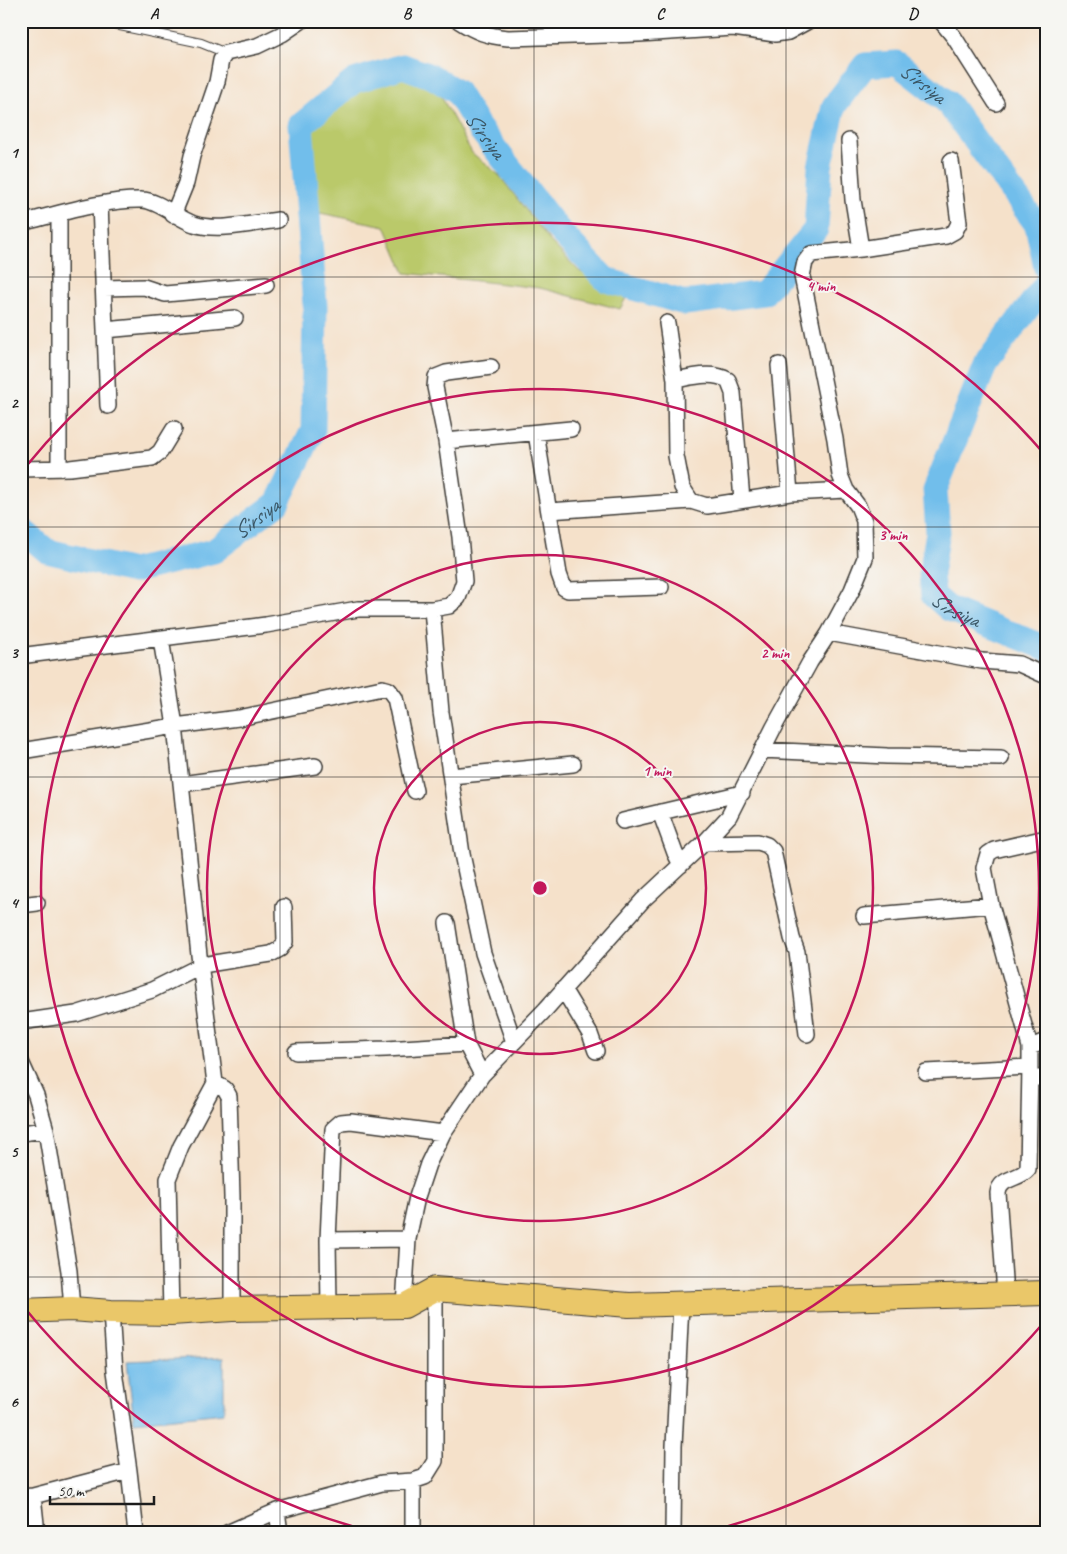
<svg xmlns="http://www.w3.org/2000/svg" width="1067" height="1554" font-family="Caveat,sans-serif">
<style>
.green{fill:#bac96b;stroke:#6b7244}
.water{fill:#71beeb;stroke:#466d84}
.lines{fill:none;stroke-linecap:round;stroke-linejoin:round}
.river{stroke:#71beeb;stroke-width:25}
.service-casing{stroke:#3d3a36;stroke-width:10}
.minor-casing{stroke:#3d3a36;stroke-width:18}
.primary-casing{stroke:#3d3a36;stroke-width:26}
.service{stroke:#fff;stroke-width:8}
.minor{stroke:#fff;stroke-width:15}
.primary{stroke:#eac769;stroke-width:24}
.grid{fill:none;stroke:#1c1c1c;stroke-width:1;stroke-opacity:0.55}
.ring{fill:none;stroke:#c2185b;stroke-width:2.5}
.labels{text-anchor:middle;dominant-baseline:central;stroke-width:4;stroke-linejoin:round;paint-order:stroke}
.water-label{font-size:22px;font-style:italic;fill:#3a5564;stroke:#f6f6f2}
.centre{fill:#c2185b;stroke:#f6f6f2;stroke-width:2.5}
.ring-label{font-size:15px;text-anchor:middle;font-weight:bold;fill:#c2185b;stroke:#f6f6f2;stroke-width:4;stroke-linejoin:round;paint-order:stroke}
.neatline{fill:none;stroke:#1c1c1c;stroke-width:2}
.grid-label{font-size:16px;text-anchor:middle;font-weight:bold;fill:#1c1c1c}
</style>
<rect width="100%" height="100%" fill="#f6f6f2"/>
<filter id="ink" filterUnits="userSpaceOnUse"><feTurbulence type="fractalNoise" baseFrequency=".02" numOctaves="2"/><feDisplacementMap in="SourceGraphic" scale="10" xChannelSelector="R" yChannelSelector="G"/><feConvolveMatrix kernelMatrix="1 2 1 2 8 2 1 2 1" color-interpolation-filters="sRGB"/></filter>
<filter id="wash" filterUnits="userSpaceOnUse"><feTurbulence type="fractalNoise" baseFrequency=".0096" numOctaves="4" result="noise"/><feDisplacementMap in="SourceGraphic" scale="20" xChannelSelector="R" yChannelSelector="G"/><feGaussianBlur stdDeviation="1.12" result="paint"/><feColorMatrix in="noise" values="0 0 0 0 0 0 0 0 0 0 0 0 0 0 0 0 0 1.4 0 .05"/><feComposite in="paint" operator="in"/></filter>
<g filter="url(#wash)">
<rect width="100%" height="100%" fill="#f5e1ca"/>
<path class="green" d="M365,76H408L435,85L472,153L499,175L550,241L579,271L627,296L620,309L540,288L405,273L385,226L310,211L299,182L300,123L317,98Z"/>
<path class="water" d="M224,1357V1413L134,1422L127,1361Z"/>
<g class="lines">
<g class="river">
<path id="s1" d="M1046,284L985,365L935,490L938,532L931,574L933,595L949,609L1046,648"/>
<path id="s2" d="M21,529L47,551L133,571L214,551L277,503L313,430L315,306L301,125L354,81L403,66L433,77L457,92L479,128L556,227L606,280L685,303L764,293L816,229L820,167L834,106L865,65L897,63L947,102L1037,225L1046,268"/>
</g>
</g>
</g>
<g filter="url(#ink)">
<g class="lines">
<defs>
<path id="service" d="M107,21L120,26L201,43L226,53
M639,34L640,21"/>
<path id="minor" d="M459,21C476,32 487,36 508,38L639,34L733,28L775,34L788,32L808,21
M941,21L954,37L996,103
M100,204L108,406
M173,215L186,183L192,156L217,82L221,60L226,53L257,46L282,34L301,21
M21,223C58,214 105,199 142,200C158,200 178,219 194,224C217,232 254,223 278,220
M861,249L946,236L955,231L959,223L951,161
M104,288L144,287L165,294L266,285
M667,323L675,380C692,377 712,371 728,380L733,393L742,500
M105,330L235,318
M779,365L790,493
M536,433L559,574L564,588L568,590L661,587
M446,441L571,429
M59,468V214
M21,469L70,468L152,458L160,452L174,429
M846,490L840,475L835,439L802,276L805,262L811,254L861,249L853,200L849,141
M549,511L691,501
M432,609L441,712L462,854L483,953L514,1042
M829,633L982,661L1019,664L1046,676
M161,639L175,726L199,955L215,1083L181,1146L168,1179L171,1313
M27,655L266,625L358,609H432L449,606L458,598L464,581L460,537L446,441L435,387L436,377L446,373L491,367
M762,750L887,756L1001,758
M21,751L175,726L239,718L382,688L389,690L395,698L415,791
M451,776L573,764
M181,784L315,766
M660,812L675,853L681,865
M623,821L742,793
M704,843L758,842L767,845L773,851L792,938L797,952L807,1034
M21,905L37,903
M864,916L991,905
M447,923L466,1044L482,1075
M563,989L590,1034L596,1051
M21,1022L76,1014L152,990L202,965L271,954L280,949L285,942L284,907
M1030,1047L991,905L984,868L988,854L994,850L1046,838
M296,1052L386,1049L466,1044
M21,1062L36,1095L46,1130L69,1271L72,1309
M926,1072L1030,1067V1047L1046,1041
M1030,1078H1046
M215,1083L225,1089L229,1096L232,1197V1309
M21,1133L46,1130
M328,1240L408,1239
M1005,1294L998,1193C1000,1177 1019,1180 1028,1169L1030,1067
M404,1306L408,1239L417,1197L428,1164L443,1133L482,1075L545,1010L643,900L704,843L729,816L774,727L810,662L829,633L852,590L865,558L864,521L858,506L846,490L790,493L707,506L691,501L682,487L676,456L675,380
M329,1307L328,1240L333,1129L341,1122L351,1121L443,1133
M111,1312L115,1371L129,1471L136,1533
M33,1496L37,1533
M21,1497L33,1496L129,1471
M277,1511L280,1533
M227,1533L277,1511L382,1483L413,1481L425,1477L435,1461V1289
M413,1533V1481
M673,1533L674,1446L681,1304"/>
<path id="primary" d="M21,1311L72,1309L111,1312L171,1313L232,1309L404,1306L435,1289L629,1305L1046,1293"/>
</defs>
<use href="#service" class="service-casing"/>
<use href="#minor" class="minor-casing"/>
<use href="#primary" class="primary-casing"/>
<use href="#service" class="service"/>
<use href="#minor" class="minor"/>
<use href="#primary" class="primary"/>
</g>
</g>
<path class="grid" d="M280,21V1533M534,21V1533M786,21V1533M21,277H1046M21,527H1046M21,777H1046M21,1027H1046M21,1277H1046"/>
<g class="ring">
<circle cx="540" cy="888" r="166"/>
<circle cx="540" cy="888" r="333"/>
<circle cx="540" cy="888" r="499"/>
<path d="M1046 1320A665 665 0 0 1 707 1532M373 1532A665 665 0 0 1 23 1306M23 470A665 665 0 0 1 1046 456"/>
</g>
<g class="labels">
<g class="water-label">
<text stroke="none"><textPath href="#s2" startOffset="1578">Sirsiya</textPath></text>
<text stroke="none"><textPath href="#s2" startOffset="904">Sirsiya</textPath></text>
<text stroke="none"><textPath href="#s2" startOffset="259">Sirsiya</textPath></text>
<text stroke="none"><textPath href="#s1" startOffset="369">Sirsiya</textPath></text>
</g>
</g>
<circle cx="540" cy="888" r="8" class="centre"/>
<g class="ring-label">
<text x="821" y="291">4 min</text>
<text x="893" y="540">3 min</text>
<text x="775" y="658">2 min</text>
<text x="657" y="776">1 min</text>
</g>
<rect width="1067" height="1554" fill="none" stroke="#f6f6f2" stroke-width="55"/>
<path d="M50 1496v8h104v-8" fill="none" stroke="#1c1c1c" stroke-width="2.5"/>
<text x="58" y="1496" font-size="15" fill="#1c1c1c" stroke="#f6f6f2" stroke-width="4" paint-order="stroke">50 m</text>
<rect x="28" y="28" width="1012" height="1498" class="neatline"/>
<g class="grid-label">
<text x="154" y="19">A</text>
<text x="407" y="19">B</text>
<text x="660" y="19">C</text>
<text x="913" y="19">D</text>
<text x="14" y="158">1</text>
<text x="14" y="408">2</text>
<text x="14" y="658">3</text>
<text x="14" y="908">4</text>
<text x="14" y="1157">5</text>
<text x="14" y="1407">6</text>
</g>
</svg>
